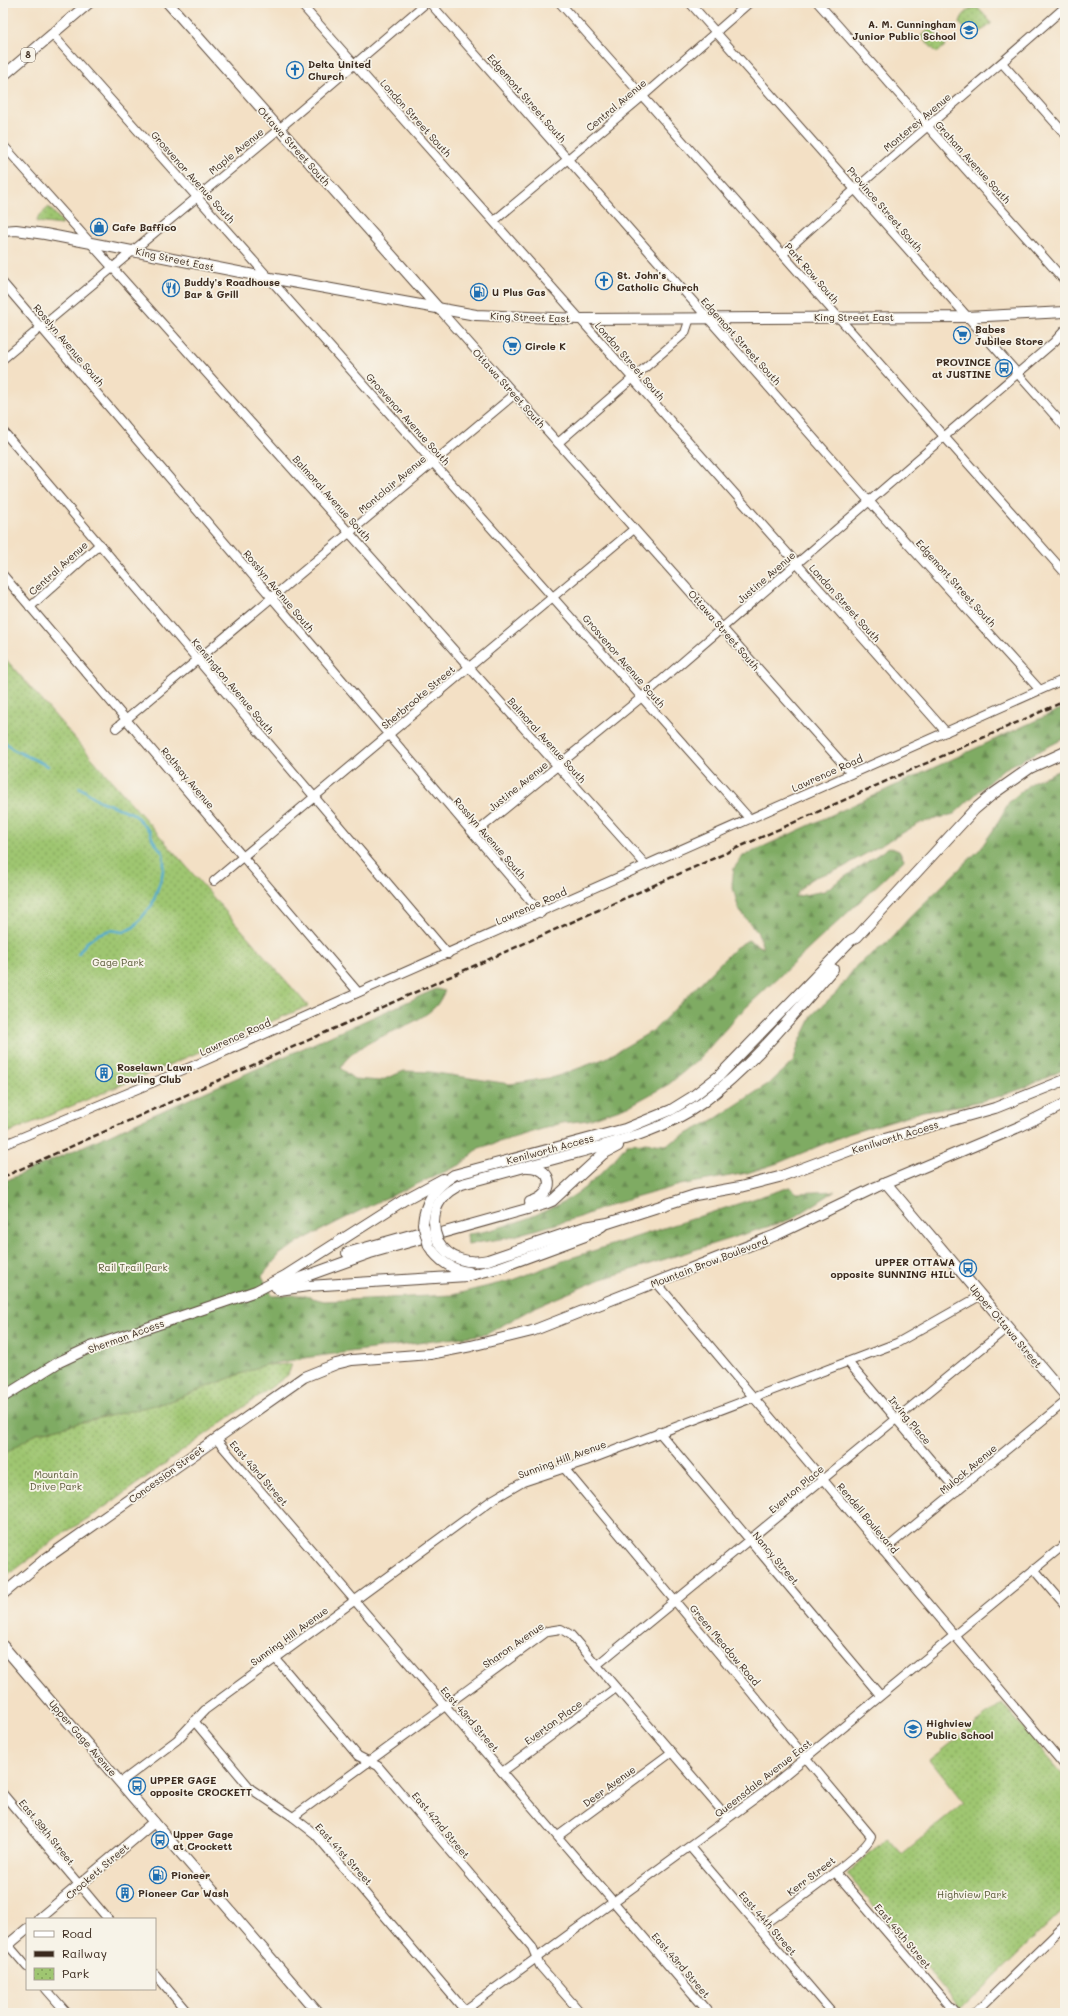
<svg xmlns="http://www.w3.org/2000/svg" width="1068" height="2016" font-family="Mali,sans-serif">
<style>
.forest{fill:url(#forest-firs);stroke:#5d6a40}
.park{fill:url(#park-dots);stroke:#6d7848}
.lines{fill:none;stroke-linecap:round;stroke-linejoin:round}
.stream{stroke:#51accf;stroke-width:2.5}
.minor-casing{stroke:#574537;stroke-width:10}
.major-casing{stroke:#574537;stroke-width:12}
.minor{stroke:#fff;stroke-width:8}
.major{stroke:#fff;stroke-width:10}
.rail{stroke:#3b2a1e;stroke-width:2.5;stroke-dasharray:6 3;stroke-linecap:butt}
.major-bridge-casing{stroke:#574537;stroke-width:12;stroke-linecap:butt}
.major-bridge{stroke:#fff;stroke-width:10}
.labels{text-anchor:middle;stroke-width:3.5;stroke-linejoin:round;paint-order:stroke}
.shield{fill:#f7f3e8;stroke:#73665b;stroke-width:1}
.shield-label{font-size:9px;font-weight:bold;fill:#3b2a1e}
.poi-label{font-size:10px;font-weight:bold;fill:#3b2a1e;stroke:#f7f3e8;text-anchor:start}
.street-label{font-size:10px;fill:#3b2a1e;stroke:#f7f3e8}
.park-label{font-size:10px;fill:#595937;stroke:#f7f3e8}
</style>
<defs>
<pattern id="forest-firs" width="22" height="20" patternUnits="userSpaceOnUse"><rect width="22" height="20" fill="#7fab63"/><path d="M5 1l3.5 6h-7zM16 11l3.5 6h-7z" fill="#698b51"/></pattern>
<pattern id="park-dots" width="8" height="8" patternUnits="userSpaceOnUse"><rect width="8" height="8" fill="#9fc671"/><path d="M2 2h.1M6 6h.1" fill="none" stroke="#83a15c" stroke-width="1.8" stroke-linecap="round"/></pattern>
</defs>
<rect width="100%" height="100%" fill="#f7f3e8"/>
<filter id="ink" filterUnits="userSpaceOnUse"><feTurbulence type="fractalNoise" baseFrequency=".025" numOctaves="2"/><feDisplacementMap in="SourceGraphic" scale="8" xChannelSelector="R" yChannelSelector="G"/><feConvolveMatrix kernelMatrix="1 2 1 2 8 2 1 2 1" color-interpolation-filters="sRGB"/></filter>
<filter id="wash" filterUnits="userSpaceOnUse"><feTurbulence type="fractalNoise" baseFrequency=".012" numOctaves="4" result="noise"/><feDisplacementMap in="SourceGraphic" scale="16" xChannelSelector="R" yChannelSelector="G"/><feGaussianBlur stdDeviation="0.9" result="paint"/><feColorMatrix in="noise" values="0 0 0 0 0 0 0 0 0 0 0 0 0 0 0 0 0 1.4 0 .05"/><feComposite in="paint" operator="in"/></filter>
<g filter="url(#wash)">
<rect width="100%" height="100%" fill="#f3e0c5"/>
<!-- forest -->
<g class="forest">
<path d="M 1065,707 L 1065,738 L 1002,770 L 954,814 L 920,823 L 853,861 C 841,871 829,872 815,877 C 807,880 799,891 794,897 L 824,891 L 889,847 L 899,851 L 904,860 L 738,1015 L 699,1059 L 669,1084 L 631,1105 L 588,1120 L 562,1123 L 479,1148 L 460,1165 L 375,1203 L 306,1238 L 280,1254 L 262,1276 L 273,1296 L 302,1295 L 324,1301 L 452,1295 L 513,1280 L 568,1259 L 790,1187 L 797,1193 L 835,1191 L 792,1219 L 599,1280 L 533,1308 L 487,1334 L 311,1357 L 264,1365 L 168,1402 L 37,1433 L 3,1455 L 3,1182 L 436,989 L 445,991 C 442,996 439,1003 435,1007 C 409,1032 358,1037 340,1068 L 354,1079 L 380,1081 L 404,1071 L 430,1072 L 510,1084 L 555,1077 L 606,1058 L 654,1030 L 735,948 L 748,940 L 763,948 L 758,933 L 739,910 L 732,884 L 734,868 L 743,856 Z"/>
<path d="M 1065,768 L 1065,1069 L 1024,1088 L 997,1097 L 963,1105 L 923,1111 L 848,1134 L 778,1163 L 747,1173 L 680,1185 L 610,1205 L 580,1217 L 507,1238 L 468,1244 L 467,1234 C 484,1233 501,1227 517,1222 C 568,1204 593,1187 627,1144 L 644,1143 L 666,1145 L 715,1119 L 771,1082 L 793,1062 L 799,1043 L 813,1014 L 836,993 L 857,965 L 887,943 L 910,917 L 980,849 L 994,829 L 1009,802 L 1032,782 Z"/>
</g>
<!-- park -->
<g class="park">
<path d="M 977,7 L 991,22 L 991,24 L 973,37 L 960,24 C 960,16 969,8 977,7 Z"/>
<polygon points="931,28 946,45 937,53 921,36"/>
<polygon points="49,207 62,222 61,225 37,222 38,217"/>
<polygon points="3,656 308,1006 3,1135"/>
<polygon points="292,1364 288,1375 95,1514 61,1535 3,1579 3,1455 37,1433 168,1402 264,1365"/>
<polygon points="1002,1703 1065,1777 1065,1908 961,2009 847,1874 887,1837 902,1854 964,1803 930,1760"/>
</g>
<g class="lines">
<!-- stream -->
<g class="stream">
<polyline points="3,740 12,749 48,766"/>
<polyline points="78,954 86,943 98,934 111,930 123,932 134,927 152,905 162,876 164,862 163,853 153,840 150,832 134,814 100,801 79,787"/>
</g>
</g>
</g>
<g filter="url(#ink)">
<g class="lines">
<!-- minor casing -->
<g class="minor-casing">
<g id="minor">
<polyline points="300,3 946,732"/>
<polyline points="430,3 869,501 1039,689"/>
<polyline points="560,3 1065,573"/>
<polyline points="690,3 1065,427"/>
<polyline points="818,3 1065,281"/>
<polyline points="52,34 749,818"/>
<polyline points="1002,63 1065,134"/>
<polyline points="3,145 645,864"/>
<polyline points="494,221 643,96 749,3"/>
<path d="M 783,254 C 875,169 972,90 1065,7"/>
<polyline points="3,283 541,913"/>
<polyline points="440,310 851,773"/>
<polyline points="3,359 279,129 426,3"/>
<polyline points="3,431 448,954"/>
<polyline points="558,443 685,333 690,318"/>
<polyline points="3,575 358,992"/>
<polyline points="30,607 100,544"/>
<polyline points="116,728 515,394"/>
<polyline points="474,834 642,697 1054,342 1065,330"/>
<polyline points="214,881 634,529"/>
<polyline points="3,1145 195,1065 1065,679"/>
<polyline points="656,1282 1065,1766"/>
<polyline points="848,1362 957,1491"/>
<polyline points="659,1432 880,1695"/>
<polyline points="216,1439 709,2013"/>
<path d="M 564,1468 L 871,1836 C 869,1852 776,1915 759,1928"/>
<polyline points="883,1551 1065,1402"/>
<polyline points="1034,1569 1065,1605"/>
<polyline points="276,1659 358,1756 378,1766 532,1947 540,1966 581,2013"/>
<polyline points="597,1665 1008,1327"/>
<polyline points="194,1721 251,1789 293,1817 315,1834 467,2013"/>
<polyline points="502,1772 616,1688"/>
<polyline points="121,1782 177,1740 205,1710 492,1500 523,1482 586,1461 897,1343 980,1296"/>
<polyline points="3,1794 108,1919"/>
<polyline points="293,1817 548,1631 561,1629 571,1635 728,1818"/>
<polyline points="558,1836 672,1752"/>
<polyline points="690,1847 832,2013"/>
<polyline points="835,1872 956,2013"/>
<polyline points="3,1939 27,1967"/>
<polyline points="155,1974 188,2013"/>
<polyline points="46,1989 67,2013"/>
<polyline points="461,2013 764,1792 1065,1544"/>
<polyline points="975,2013 1065,1925"/>
</g>
</g>
<!-- major casing -->
<g class="major-casing">
<g id="major">
<polyline points="168,3 440,310"/>
<polyline points="3,76 89,3"/>
<polyline points="3,231 16,230 45,234 270,278 476,315 579,319 966,317 1065,312"/>
<path d="M 528,1167 C 555,1168 556,1195 530,1202"/>
<polyline points="886,1183 1065,1395"/>
<path d="M 434,1222 C 434,1203 446,1191 462,1184 C 500,1174 538,1163 576,1153 C 620,1141 664,1130 702,1103 C 752,1066 792,1016 833,969"/>
<path d="M 423,1224 C 425,1201 435,1187 454,1175 L 625,1129 L 671,1110 L 692,1097 L 719,1076 L 851,940 L 857,937 L 974,810 L 993,794 L 1030,768 L 1065,752"/>
<path d="M 438,1241 C 449,1260 469,1264 488,1260 L 585,1227 L 608,1223 L 695,1195 L 740,1187 L 779,1177 L 867,1144 L 995,1108 L 1065,1080"/>
<path d="M 429,1246 C 438,1260 453,1271 469,1272"/>
<polyline points="347,1253 432,1229"/>
<polyline points="501,1267 585,1236 602,1226"/>
<polyline points="276,1287 370,1253 545,1204 552,1201 603,1154 618,1146"/>
<polyline points="279,1290 308,1286 467,1276 506,1266"/>
<polyline points="3,1397 59,1362 91,1347 256,1291 285,1276 404,1200 443,1179"/>
<polyline points="3,1594 44,1560 304,1377 336,1364 352,1360 430,1354 471,1346 532,1331 776,1235 876,1187 1021,1126 1065,1104"/>
<polyline points="3,1646 318,2013"/>
<polyline points="39,1919 154,1822"/>
<polyline points="3,1949 27,1929"/>
</g>
</g>
<!-- minor -->
<use href="#minor" class="minor"/>
<!-- major -->
<use href="#major" class="major"/>
<!-- rail -->
<polyline class="rail" points="3,1177 1065,701"/>
<!-- major-bridge casing -->
<g class="major-bridge-casing">
<g id="major-bridge">
<polyline points="434,1222 435,1232 438,1241"/>
<polyline points="423,1224 429,1246"/>
</g>
</g>
<!-- major-bridge -->
<use href="#major-bridge" class="major-bridge"/>
</g>
</g>
<!-- icons -->
<defs>
<g id="school-ring" transform="scale(0.9)"><circle r="9.5" fill="#f7f3e8" stroke="#1f6fb2" stroke-width="1.5"/><path d="M0-5L7-2L0 1L-7-2ZM-4 1L0 2.5L4 1V4Q0 6-4 4Z" fill="#1f6fb2"/></g>
<g id="church-ring" transform="scale(0.9)"><circle r="9.5" fill="#f7f3e8" stroke="#1f6fb2" stroke-width="1.5"/><path d="M-1.2-6h2.4v3.5h3.3v2.4h-3.3V6h-2.4V-.1h-3.3v-2.4h3.3Z" fill="#1f6fb2"/></g>
<g id="shop-ring" transform="scale(0.9)"><circle r="9.5" fill="#f7f3e8" stroke="#1f6fb2" stroke-width="1.5"/><path d="M-5-2.5h2.3a2.7 3.5 0 0 1 5.4 0H5L5.5 6h-11ZM-1.5-2.5h3a1.5 2.3 0 0 0-3 0Z" fill="#1f6fb2"/></g>
<g id="restaurant-ring" transform="scale(0.9)"><circle r="9.5" fill="#f7f3e8" stroke="#1f6fb2" stroke-width="1.5"/><path d="M-5-6h1v4h1v-4h1v4h1v-4h1v5L-1.5 .5V6h-2V.5L-5-1ZM5-6V6H3V1.5H1.5Q1.5-4 5-6Z" fill="#1f6fb2"/></g>
<g id="fuel-ring" transform="scale(0.9)"><circle r="9.5" fill="#f7f3e8" stroke="#1f6fb2" stroke-width="1.5"/><path d="M-5.5-6h7V0h2V4h1.3V-2.5L3-4.5l.8-.8L6-3V5H2.5V1h-1V6h-7ZM-4.2-4.7v3.2H.2V-4.7Z" fill="#1f6fb2"/></g>
<g id="supermarket-ring" transform="scale(0.9)"><circle r="9.5" fill="#f7f3e8" stroke="#1f6fb2" stroke-width="1.5"/><path d="M-6-5.5h2.5l.6 2H6L4.5 2H-2.5L-4.4-4H-6ZM-1.5 3.2a1.3 1.3 0 1 0 .1 0ZM3 3.2a1.3 1.3 0 1 0 .1 0Z" fill="#1f6fb2"/></g>
<g id="bus-ring" transform="scale(0.9)"><circle r="9.5" fill="#f7f3e8" stroke="#1f6fb2" stroke-width="1.5"/><path d="M-5-6H5V4H4V6H2V4H-2V6H-4V4H-5ZM-3.5-4V0h7V-4ZM-3.5 1.2v1.5H-2V1.2ZM2 1.2v1.5H3.5V1.2Z" fill="#1f6fb2"/></g>
<g id="building-ring" transform="scale(0.9)"><circle r="9.5" fill="#f7f3e8" stroke="#1f6fb2" stroke-width="1.5"/><path d="M-4-6H4V6H1V3H-1V6H-4ZM-2.5-4.3h1.7v1.8h-1.7ZM.8-4.3h1.7v1.8H.8ZM-2.5-1h1.7V.8h-1.7ZM.8-1h1.7V.8H.8Z" fill="#1f6fb2"/></g>
</defs>
<g fill-rule="evenodd">
<use href="#school-ring" x="969" y="30"/>
<use href="#church-ring" x="295" y="70"/>
<use href="#shop-ring" x="99" y="227"/>
<use href="#church-ring" x="604" y="281"/>
<use href="#restaurant-ring" x="171" y="288"/>
<use href="#fuel-ring" x="479" y="292"/>
<use href="#supermarket-ring" x="962" y="335"/>
<use href="#supermarket-ring" x="512" y="346"/>
<use href="#bus-ring" x="1004" y="368"/>
<use href="#building-ring" x="104" y="1073"/>
<use href="#bus-ring" x="968" y="1268"/>
<use href="#school-ring" x="913" y="1729"/>
<use href="#bus-ring" x="137" y="1786"/>
<use href="#bus-ring" x="160" y="1840"/>
<use href="#fuel-ring" x="158" y="1875"/>
<use href="#building-ring" x="125" y="1893"/>
</g>
<g class="labels">
<!-- shield labels -->
<rect class="shield" x="21" y="48" width="14" height="14" rx="3"/>
<g class="shield-label">
<text x="28" y="58">8</text>
</g>
<!-- poi labels -->
<g class="poi-label">
<text x="956" y="28" text-anchor="end">A. M. Cunningham<tspan x="956" dy="12">Junior Public School</tspan></text>
<text x="308" y="68">Delta United<tspan x="308" dy="12">Church</tspan></text>
<text x="112" y="231">Cafe Baffico</text>
<text x="617" y="279">St. John's<tspan x="617" dy="12">Catholic Church</tspan></text>
<text x="184" y="286">Buddy's Roadhouse<tspan x="184" dy="12">Bar &amp; Grill</tspan></text>
<text x="492" y="296">U Plus Gas</text>
<text x="975" y="333">Babes<tspan x="975" dy="12">Jubilee Store</tspan></text>
<text x="525" y="350">Circle K</text>
<text x="991" y="366" text-anchor="end">PROVINCE<tspan x="991" dy="12">at JUSTINE</tspan></text>
<text x="117" y="1071">Roselawn Lawn<tspan x="117" dy="12">Bowling Club</tspan></text>
<text x="955" y="1266" text-anchor="end">UPPER OTTAWA<tspan x="955" dy="12">opposite SUNNING HILL</tspan></text>
<text x="926" y="1727">Highview<tspan x="926" dy="12">Public School</tspan></text>
<text x="150" y="1784">UPPER GAGE<tspan x="150" dy="12">opposite CROCKETT</tspan></text>
<text x="173" y="1838">Upper Gage<tspan x="173" dy="12">at Crockett</tspan></text>
<text x="171" y="1879">Pioneer</text>
<text x="138" y="1897">Pioneer Car Wash</text>
</g>
<!-- street labels -->
<g class="street-label">
<text transform="translate(527 98) rotate(49)" y="4">Edgemont Street South</text>
<text transform="translate(616 105) rotate(-40)" y="4">Central Avenue</text>
<text transform="translate(416 118) rotate(48)" y="4">London Street South</text>
<text transform="translate(917 122) rotate(-40)" y="4">Monterey Avenue</text>
<text transform="translate(294 146) rotate(48)" y="4">Ottawa Street South</text>
<text transform="translate(236 151) rotate(-39)" y="4">Maple Avenue</text>
<text transform="translate(973 162) rotate(48)" y="4">Graham Avenue South</text>
<text transform="translate(193 177) rotate(48)" y="4">Grosvenor Avenue South</text>
<text transform="translate(885 209) rotate(49)" y="4">Province Street South</text>
<text transform="translate(175 259) rotate(12)" y="4">King Street East</text>
<text transform="translate(812 273) rotate(49)" y="4">Park Row South</text>
<text transform="translate(530 317) rotate(2)" y="4">King Street East</text>
<text x="854" y="321">King Street East</text>
<text transform="translate(741 341) rotate(48)" y="4">Edgemont Street South</text>
<text transform="translate(69 345) rotate(50)" y="4">Rosslyn Avenue South</text>
<text transform="translate(630 361) rotate(49)" y="4">London Street South</text>
<text transform="translate(509 388) rotate(48)" y="4">Ottawa Street South</text>
<text transform="translate(408 419) rotate(48)" y="4">Grosvenor Avenue South</text>
<text transform="translate(392 484) rotate(-40)" y="4">Montclair Avenue</text>
<text transform="translate(332 498) rotate(48)" y="4">Balmoral Avenue South</text>
<text transform="translate(58 568) rotate(-42)" y="4">Central Avenue</text>
<text transform="translate(766 577) rotate(-41)" y="4">Justine Avenue</text>
<text transform="translate(956 583) rotate(48)" y="4">Edgemont Street South</text>
<text transform="translate(279 591) rotate(50)" y="4">Rosslyn Avenue South</text>
<text transform="translate(845 603) rotate(48)" y="4">London Street South</text>
<text transform="translate(724 630) rotate(49)" y="4">Ottawa Street South</text>
<text transform="translate(624 661) rotate(49)" y="4">Grosvenor Avenue South</text>
<text transform="translate(233 686) rotate(50)" y="4">Kensington Avenue South</text>
<text transform="translate(418 697) rotate(-40)" y="4">Sherbrooke Street</text>
<text transform="translate(547 740) rotate(48)" y="4">Balmoral Avenue South</text>
<text transform="translate(827 773) rotate(-24)" y="4">Lawrence Road</text>
<text transform="translate(188 778) rotate(50)" y="4">Rothsay Avenue</text>
<text transform="translate(518 786) rotate(-39)" y="4">Justine Avenue</text>
<text transform="translate(490 838) rotate(49)" y="4">Rosslyn Avenue South</text>
<text transform="translate(531 906) rotate(-24)" y="4">Lawrence Road</text>
<text transform="translate(235 1037) rotate(-24)" y="4">Lawrence Road</text>
<text transform="translate(895 1137) rotate(-17)" y="4">Kenilworth Access</text>
<text transform="translate(550 1149) rotate(-15)" y="4">Kenilworth Access</text>
<text transform="translate(709 1262) rotate(-21)" y="4">Mountain Brow Boulevard</text>
<text transform="translate(1006 1326) rotate(50)" y="4">Upper Ottawa Street</text>
<text transform="translate(126 1336) rotate(-20)" y="4">Sherman Access</text>
<text transform="translate(910 1420) rotate(50)" y="4">Irving Place</text>
<text transform="translate(562 1459) rotate(-20)" y="4">Sunning Hill Avenue</text>
<text transform="translate(968 1469) rotate(-40)" y="4">Mulock Avenue</text>
<text transform="translate(259 1473) rotate(49)" y="4">East 43rd Street</text>
<text transform="translate(166 1474) rotate(-36)" y="4">Concession Street</text>
<text transform="translate(796 1489) rotate(-40)" y="4">Everton Place</text>
<text transform="translate(868 1518) rotate(50)" y="4">Rendell Boulevard</text>
<text transform="translate(776 1558) rotate(50)" y="4">Nancy Street</text>
<text transform="translate(289 1636) rotate(-36)" y="4">Sunning Hill Avenue</text>
<text transform="translate(513 1645) rotate(-35)" y="4">Sharon Avenue</text>
<text transform="translate(725 1645) rotate(50)" y="4">Green Meadow Road</text>
<text transform="translate(470 1719) rotate(49)" y="4">East 43rd Street</text>
<text transform="translate(553 1722) rotate(-36)" y="4">Everton Place</text>
<text transform="translate(83 1738) rotate(49)" y="4">Upper Gage Avenue</text>
<text transform="translate(763 1778) rotate(-38)" y="4">Queensdale Avenue East</text>
<text transform="translate(609 1786) rotate(-36)" y="4">Deer Avenue</text>
<text transform="translate(441 1825) rotate(50)" y="4">East 42nd Street</text>
<text transform="translate(47 1832) rotate(51)" y="4">East 39th Street</text>
<text transform="translate(344 1854) rotate(48)" y="4">East 41st Street</text>
<text transform="translate(97 1871) rotate(-41)" y="4">Crockett Street</text>
<text transform="translate(811 1876) rotate(-37)" y="4">Kerr Street</text>
<text transform="translate(768 1923) rotate(49)" y="4">East 44th Street</text>
<text transform="translate(903 1936) rotate(50)" y="4">East 45th Street</text>
<text transform="translate(681 1965) rotate(49)" y="4">East 43rd Street</text>
</g>
<!-- park labels -->
<g class="park-label">
<text x="118" y="966">Gage Park</text>
<text x="133" y="1271">Rail Trail Park</text>
<text x="56" y="1478">Mountain<tspan x="56" dy="12">Drive Park</tspan></text>
<text x="972" y="1898">Highview Park</text>
</g>
</g>
<!-- margin -->
<rect width="1068" height="2016" fill="none" stroke="#f7f3e8" stroke-width="16"/>
<!-- legend -->
<rect x="26" y="1918" width="130" height="72" fill="#f7f3e8" stroke="#aca397"/>
<rect x="34" y="1931" width="20" height="6" fill="#ffffff" stroke="#aca397"/>
<text x="62" y="1938" font-size="12" fill="#3b2a1e">Road</text>
<rect x="34" y="1951" width="20" height="6" fill="#3b2a1e" stroke="#aca397"/>
<text x="62" y="1958" font-size="12" fill="#3b2a1e">Railway</text>
<rect x="34" y="1968" width="20" height="12" fill="url(#park-dots)" stroke="#aca397"/>
<text x="62" y="1978" font-size="12" fill="#3b2a1e">Park</text>
</svg>
